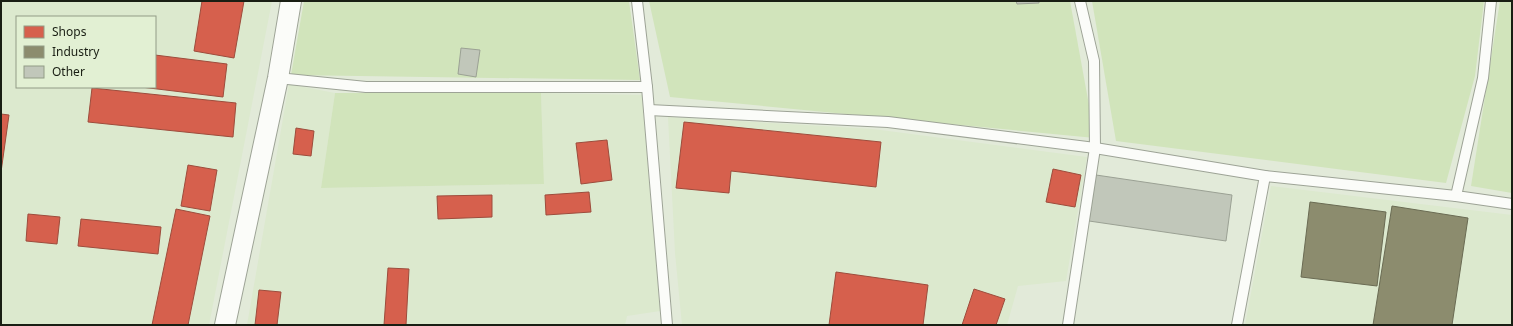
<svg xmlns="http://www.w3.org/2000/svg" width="1513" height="326" font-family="'Noto Sans',sans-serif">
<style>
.built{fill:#dce9ce;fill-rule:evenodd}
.green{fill:#d1e4bb}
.shops{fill:#d6604d;stroke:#9d4c3c}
.industry{fill:#8c8c6e;stroke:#6a6b53}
.building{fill:#c1c7ba;stroke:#9ba194}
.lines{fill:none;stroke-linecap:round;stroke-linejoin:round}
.lane-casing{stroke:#9da396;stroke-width:12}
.street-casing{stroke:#9da396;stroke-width:22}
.lane{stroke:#fbfcf9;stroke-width:10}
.street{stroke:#fbfcf9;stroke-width:20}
</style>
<rect width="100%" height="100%" fill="#e2ead9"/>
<!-- built -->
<g class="built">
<path d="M 1,1 L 272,1 L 209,325 L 1,325 ZM 17,17 L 155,17 L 155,87 L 17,87 Z"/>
<polygon points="289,84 335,93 321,188 544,184 541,93 642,95 660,311 627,316 625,325 247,325"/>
<polygon points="668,117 873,129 1087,157 1066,281 1018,286 1007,325 682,325 675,253"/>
<polygon points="1271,186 1512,215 1512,325 1245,325"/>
</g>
<!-- green -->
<g class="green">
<polygon points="304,1 629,1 640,80 291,75"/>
<polygon points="649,1 1070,1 1095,138 670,97"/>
<polygon points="1092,1 1484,1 1475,76 1446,183 1116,141"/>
<polygon points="1500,1 1512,1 1512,193 1471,186"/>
<polygon points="335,93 541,93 544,184 321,188"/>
</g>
<!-- shops -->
<g class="shops">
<polygon points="202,1 244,1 234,58 194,51"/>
<polygon points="155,55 227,64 223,97 141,87 155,87"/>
<polygon points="92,88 236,103 233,137 88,122"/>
<polygon points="1,114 9,115 1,172"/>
<polygon points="684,122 881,142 876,187 731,171 729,193 676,188"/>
<polygon points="296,128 314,131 311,156 293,154"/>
<polygon points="607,140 612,180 581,184 576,143"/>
<polygon points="188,165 217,170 210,211 181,206"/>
<polygon points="1053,169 1081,175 1075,207 1046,202"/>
<polygon points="589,192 591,212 546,215 545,195"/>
<polygon points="492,195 492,217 438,219 437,196"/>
<polygon points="176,209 210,216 188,325 152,325"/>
<polygon points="28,214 60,217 57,244 26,241"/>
<polygon points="81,219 161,227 158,254 78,246"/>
<polygon points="388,268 409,269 406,325 384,325"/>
<polygon points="836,272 928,285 923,325 829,325"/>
<polygon points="974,289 1005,299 996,325 962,325"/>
<polygon points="259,290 281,292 277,325 255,325"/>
</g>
<!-- industry -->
<g class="industry">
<polygon points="1310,202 1386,212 1377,286 1301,277"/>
<polygon points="1392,206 1468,218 1452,325 1373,325"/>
</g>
<!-- building -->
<g class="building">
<polygon points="1016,1 1039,1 1039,3 1017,4"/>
<polygon points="461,48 480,50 476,77 458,74"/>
<polygon points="1096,175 1232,195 1226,241 1089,221"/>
</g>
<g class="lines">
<!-- lane casing -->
<g class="lane-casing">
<g id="lane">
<polyline points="637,1 647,87 667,325"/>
<polyline points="1491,1 1483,78 1456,196 1512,204"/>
<polyline points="278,78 366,87 647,87"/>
<polyline points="649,110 888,122 1095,148 1265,176 1456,196"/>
<polyline points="1068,325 1095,148 1094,61 1080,1"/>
<polyline points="1237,325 1265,176"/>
</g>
</g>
<!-- street casing -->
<g class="street-casing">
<polyline id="street" points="225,325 278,78 291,1"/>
</g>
<!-- lane -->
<use href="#lane" class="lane"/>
<!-- street -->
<use href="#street" class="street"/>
</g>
<!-- border -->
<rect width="1513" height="326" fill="none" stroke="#191e13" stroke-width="4"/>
<!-- legend -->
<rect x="16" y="16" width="140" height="72" fill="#e2f0d3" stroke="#929c86"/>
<rect x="24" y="26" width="20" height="12" fill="#d6604d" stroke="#929c86"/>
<text x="52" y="36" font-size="12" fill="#191e13">Shops</text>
<rect x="24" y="46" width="20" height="12" fill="#8c8c6e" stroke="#929c86"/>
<text x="52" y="56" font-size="12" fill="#191e13">Industry</text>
<rect x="24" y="66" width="20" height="12" fill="#c1c7ba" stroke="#929c86"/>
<text x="52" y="76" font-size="12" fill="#191e13">Other</text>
</svg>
